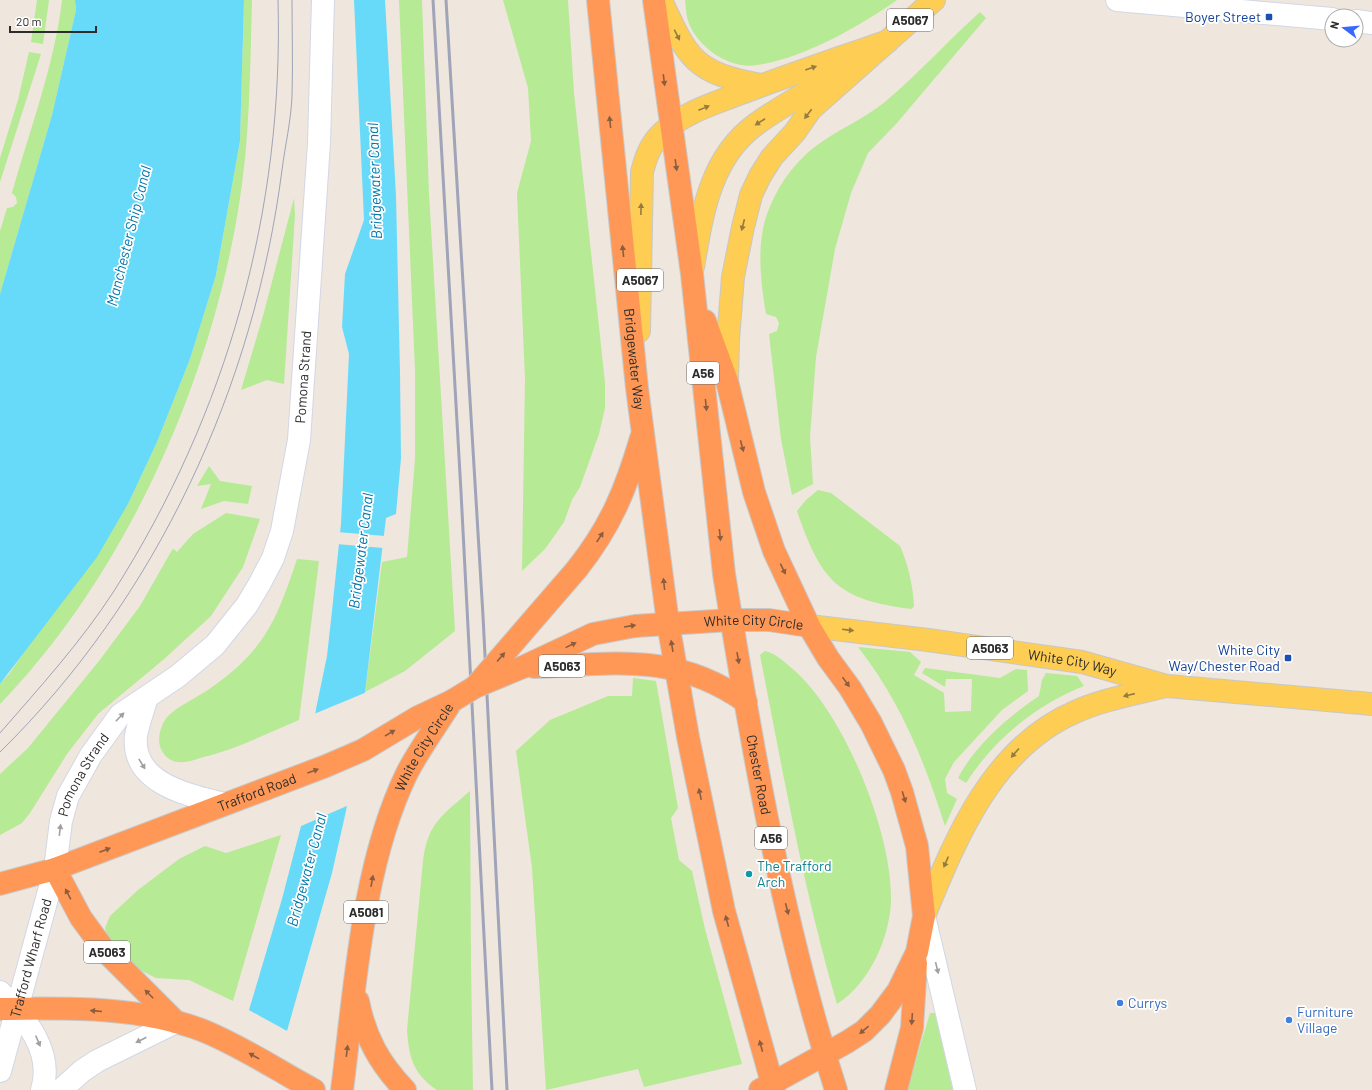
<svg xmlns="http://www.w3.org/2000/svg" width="1372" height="1090" font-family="Barlow,sans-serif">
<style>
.green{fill:#b6ea95}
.water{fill:#67daf9}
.pier{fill:#efe6dd}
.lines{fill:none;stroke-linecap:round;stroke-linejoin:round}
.street-casing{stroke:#d2d7e6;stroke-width:24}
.secondary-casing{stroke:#d2d7e6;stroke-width:24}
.primary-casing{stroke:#c8c8c8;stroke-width:24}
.highway-casing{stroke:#c8c8c8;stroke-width:24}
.street{stroke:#fff;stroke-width:22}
.secondary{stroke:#fff;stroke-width:22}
.primary{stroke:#fdcd54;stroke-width:22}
.highway{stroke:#ff9857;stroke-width:22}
.tram{stroke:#9fa4b8;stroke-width:1}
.rail{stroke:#9fa4b8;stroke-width:3}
.highway-bridge-casing{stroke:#c8c8c8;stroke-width:24;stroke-linecap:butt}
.highway-bridge{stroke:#ff9857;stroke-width:22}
.oneway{fill:#947c40}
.oneway2{fill:#8b5d3f}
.oneway3{fill:#a0a0a0}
.transit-dot{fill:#1a4fb4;stroke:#fff;stroke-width:1.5}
.culture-dot{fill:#0f9aa8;stroke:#fff;stroke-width:1.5}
.shop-dot{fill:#3f7fe0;stroke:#fff;stroke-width:1.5}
.labels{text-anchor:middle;stroke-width:3.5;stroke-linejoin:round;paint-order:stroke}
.shield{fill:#fff;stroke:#6b6b6b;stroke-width:1}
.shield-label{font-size:13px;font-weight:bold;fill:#2c2c2c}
.transit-label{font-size:14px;fill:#164399;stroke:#fff;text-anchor:end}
.street-label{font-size:14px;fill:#2c2c2c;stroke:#fff}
.culture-label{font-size:14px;fill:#0d838f;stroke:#fff;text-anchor:start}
.shop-label{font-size:14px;fill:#366cbe;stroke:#fff;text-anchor:start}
.water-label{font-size:15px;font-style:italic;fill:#0278aa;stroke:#fff}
</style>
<rect width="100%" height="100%" fill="#efe6dd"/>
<!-- green -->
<g class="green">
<polygon points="37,0 49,0 43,44 31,42"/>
<path d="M 62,0 L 75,0 L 76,10 L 52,115 L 0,294 L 0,231 L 7,208 L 13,207 L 17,203 L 16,197 L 12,193 C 29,132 55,63 62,0 Z"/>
<path d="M 244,0 L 252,0 C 250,71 250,142 238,211 C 209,386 124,576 0,704 L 0,684 L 9,674 L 129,502 L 157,442 L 190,359 L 216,275 L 240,141 Z"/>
<polygon points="399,0 422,0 429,194 455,631 405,671 365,692 382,562 407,557 415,459 415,370"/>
<polygon points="503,0 568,0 574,93 605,383 605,408 599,434 580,487 572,500 564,522 545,549 522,571 525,379 517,193 531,141 528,88"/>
<path d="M 685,0 L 897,0 C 858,27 805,58 757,65 C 730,70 697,47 688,21 C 686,15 686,7 685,0 Z"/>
<path d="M 980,12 L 986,18 L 896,124 L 868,153 L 851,193 L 835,249 L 816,357 L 810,437 L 813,484 L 792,495 L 781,439 L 769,334 L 777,331 L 779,323 L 776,317 L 766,314 C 762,290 758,260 762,235 C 767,202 788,167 816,146 C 837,130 864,119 885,102 C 918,74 948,41 980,12 Z"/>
<polygon points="29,52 41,54 0,182 0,158 18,100"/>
<polygon points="294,198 295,215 284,384 267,380 241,390 263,316"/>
<polygon points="209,466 220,481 252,486 248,504 224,501 201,509 211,484 197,486"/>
<path d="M 818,490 L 831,493 L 900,546 C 908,564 913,586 914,606 L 912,609 C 837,600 821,581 797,511 L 806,500 Z"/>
<polygon points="226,513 260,519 243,567 211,616 163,660 98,714 67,754 30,813 22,823 0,835 0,774 28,748 99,661 140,606 172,550 174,549 177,552 193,534"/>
<path d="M 297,559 L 319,561 L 299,720 C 266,734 234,750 200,758 C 194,760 186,763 179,762 C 171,762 164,756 161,749 C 157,740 160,728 165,720 C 174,707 199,697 212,687 C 265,650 277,619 297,559 Z"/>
<path d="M 858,647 L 910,652 L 921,662 L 914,675 L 944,693 L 945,712 L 971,711 L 972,679 L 946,679 L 945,687 L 922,673 L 925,668 L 1000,678 L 1016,669 L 1027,670 L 1028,691 L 1002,710 L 954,762 L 945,779 L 947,793 L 957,799 L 945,826 C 924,760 901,702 858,647 Z"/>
<path d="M 765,651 C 774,653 781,659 788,665 C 842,707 891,829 891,897 C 891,936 870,983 837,1004 C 803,888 783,772 760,655 Z"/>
<path d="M 1046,673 L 1077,676 L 1084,686 C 1036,705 994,739 966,783 L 958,778 C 976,744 1008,717 1039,696 L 1042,680 Z"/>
<polygon points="633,678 656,681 678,808 671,818 679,860 692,871 705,929 742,1064 644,1087 638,1069 546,1090 532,868 516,751 550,720 608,696 632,696"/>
<path d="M 470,791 L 471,963 L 473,1090 L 437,1090 C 413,1074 409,1057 407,1030 L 423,861 C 428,822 443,815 470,791 Z"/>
<polygon points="281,835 233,1001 189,980 156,978 132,966 108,939 105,928 110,916 138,890 179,859 205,846 226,853"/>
<polygon points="930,1013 935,1013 953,1090 907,1090"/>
</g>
<!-- water -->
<g class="water">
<polygon points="75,0 244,0 240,141 216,275 190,359 157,442 129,502 97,557 0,684 0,294 52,115 76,10"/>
<polygon points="354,0 385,0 396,196 400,372 401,458 396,514 386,518 365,692 346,811 332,873 287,1031 221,1090 249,1010 282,899 301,826 316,709 327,656 332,611 341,524 349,354 342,327 345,274 364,220"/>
</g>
<!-- pier -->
<g class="pier">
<polygon points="337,532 385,536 383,548 336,544"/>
<polygon points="367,692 349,805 299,827 314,714"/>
<polygon points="247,1009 289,1032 271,1090 219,1090"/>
</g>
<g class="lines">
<!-- street casing -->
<g class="street-casing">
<g id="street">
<polyline points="1117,0 1332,19"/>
<polyline points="1356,21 1372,23"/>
<path d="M 146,700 C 143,711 138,724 136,736 C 131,784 189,795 224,804"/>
<path id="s1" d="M 55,869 L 61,821 L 68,796 L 91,755 L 120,715 L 178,676 L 215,645 L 247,605 L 260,583 L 273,558 L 282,531 L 299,440 L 319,143 L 323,0"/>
<polyline points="924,916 965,1090"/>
</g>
</g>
<!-- secondary casing -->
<g class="secondary-casing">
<g id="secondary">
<path d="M 0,992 C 25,1018 54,1051 42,1090"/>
<path id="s2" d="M 0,1071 L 55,869"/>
<polyline points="61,1090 82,1071 97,1061 176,1022"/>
</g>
</g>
<!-- primary casing -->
<g class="primary-casing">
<g id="primary">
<path d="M 661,0 C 688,59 694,73 761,85"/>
<path d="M 693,267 C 702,216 709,159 755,125 C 778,108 805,94 830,78"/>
<path d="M 639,331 L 642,172 C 646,157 650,145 661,134 C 681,114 710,105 736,95 C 786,76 837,59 888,41"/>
<polyline points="727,380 728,340 733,277 743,227 751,195 760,176 772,157 795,132 811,109 934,0"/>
<path id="s3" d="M 809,626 L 928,640 L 1082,662 L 1167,686 L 1372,704"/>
<path d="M 924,916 C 956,838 992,748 1075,712 C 1104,699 1135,694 1166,686"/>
</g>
</g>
<!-- highway casing -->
<g class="highway-casing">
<g id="highway">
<path id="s4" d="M 598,0 L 637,388 L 668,623 L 688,737 L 724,911 L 774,1090"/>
<path id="s5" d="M 654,0 L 692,274 L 724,574 C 752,747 782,923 836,1090"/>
<polyline points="705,321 727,381 754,492 774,551 809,626 828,658 850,688 871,723 894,770 902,792 917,846 924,916 917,952 898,991 880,1015 864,1031 847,1042 760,1090"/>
<path d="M 577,569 C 611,526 626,489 641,438"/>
<path id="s6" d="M 523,667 L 593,634 L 635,626 L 731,620 L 769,620 L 809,626"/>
<path d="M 534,667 C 615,664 675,652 746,702"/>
<polyline points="55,869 81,918 106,952 176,1022"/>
<path id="s7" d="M 0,884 L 55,869 L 326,766 L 363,750 L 418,717 L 452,701"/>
<path d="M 358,1001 C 365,1037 379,1063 405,1090"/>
<path d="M 0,1009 C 67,1008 140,1006 204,1031 C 243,1047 277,1070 314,1090"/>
<path id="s8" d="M 342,1090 C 355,989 362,865 407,773 C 420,748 437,725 452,701"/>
<polyline points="896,1090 912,1028 916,963"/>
</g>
</g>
<!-- street -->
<use href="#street" class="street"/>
<!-- secondary -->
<use href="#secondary" class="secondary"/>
<!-- primary -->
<use href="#primary" class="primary"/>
<!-- highway -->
<use href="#highway" class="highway"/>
<!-- tram -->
<g class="tram">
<path d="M 0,733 C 40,687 81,642 114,591 C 227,413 284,211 278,0"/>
<path d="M 0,752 C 157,598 254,387 282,170 C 285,146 291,121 292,96 C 293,64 292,32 292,0"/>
</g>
<!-- rail -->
<g class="rail">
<polyline points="433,0 461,492 492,1090"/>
<polyline points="446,0 483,616 507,1090"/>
</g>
<!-- highway-bridge casing -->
<g class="highway-bridge-casing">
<g id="highway-bridge">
<polyline points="475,687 577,569"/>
<polyline points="452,701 475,687 523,667"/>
</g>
</g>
<!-- highway-bridge -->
<use href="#highway-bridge" class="highway-bridge"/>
</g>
<!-- one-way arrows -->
<defs><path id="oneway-solid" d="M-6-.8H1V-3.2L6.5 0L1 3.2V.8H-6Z"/></defs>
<g class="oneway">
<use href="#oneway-solid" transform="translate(677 35) rotate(63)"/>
<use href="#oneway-solid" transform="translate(811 68) rotate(-19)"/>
<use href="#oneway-solid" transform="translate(704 108) rotate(-22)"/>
<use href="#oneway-solid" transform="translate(808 114) rotate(127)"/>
<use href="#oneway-solid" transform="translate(760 122) rotate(147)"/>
<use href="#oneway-solid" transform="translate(641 209) rotate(-89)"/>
<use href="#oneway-solid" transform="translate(743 225) rotate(104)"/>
<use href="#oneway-solid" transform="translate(848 630) rotate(7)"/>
<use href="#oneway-solid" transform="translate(1129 695) rotate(167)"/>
<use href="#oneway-solid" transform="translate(1015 753) rotate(131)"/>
<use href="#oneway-solid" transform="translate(946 862) rotate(113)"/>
</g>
<g class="oneway2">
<use href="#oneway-solid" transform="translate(664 80) rotate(83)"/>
<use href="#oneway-solid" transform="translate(610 122) rotate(-96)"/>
<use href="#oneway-solid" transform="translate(676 165) rotate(82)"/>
<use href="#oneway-solid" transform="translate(623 251) rotate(-96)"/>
<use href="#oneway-solid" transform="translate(706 405) rotate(84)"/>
<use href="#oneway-solid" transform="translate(742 446) rotate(75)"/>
<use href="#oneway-solid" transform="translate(720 535) rotate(84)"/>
<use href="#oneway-solid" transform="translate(600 537) rotate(-57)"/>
<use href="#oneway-solid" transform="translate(783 569) rotate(64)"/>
<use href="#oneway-solid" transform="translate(664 584) rotate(-96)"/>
<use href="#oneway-solid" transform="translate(630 626) rotate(-9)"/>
<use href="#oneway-solid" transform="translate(571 645) rotate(-26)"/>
<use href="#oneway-solid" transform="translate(672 646) rotate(-99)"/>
<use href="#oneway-solid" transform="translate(501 657) rotate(-49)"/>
<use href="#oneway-solid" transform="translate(738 658) rotate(80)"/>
<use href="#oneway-solid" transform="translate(846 682) rotate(54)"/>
<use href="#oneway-solid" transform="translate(390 733) rotate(-31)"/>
<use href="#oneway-solid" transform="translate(313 771) rotate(-20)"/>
<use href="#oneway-solid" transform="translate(700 794) rotate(-102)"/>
<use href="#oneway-solid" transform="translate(904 797) rotate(73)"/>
<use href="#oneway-solid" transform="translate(105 850) rotate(-21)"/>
<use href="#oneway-solid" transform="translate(372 881) rotate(-80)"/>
<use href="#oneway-solid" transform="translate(68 894) rotate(-118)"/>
<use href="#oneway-solid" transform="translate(787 909) rotate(76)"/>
<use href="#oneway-solid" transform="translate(727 921) rotate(-105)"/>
<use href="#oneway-solid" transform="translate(149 994) rotate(-135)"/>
<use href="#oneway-solid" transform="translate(96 1011) rotate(-175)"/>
<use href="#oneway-solid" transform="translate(912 1019) rotate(94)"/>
<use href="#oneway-solid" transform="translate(864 1030) rotate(140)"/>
<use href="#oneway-solid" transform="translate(761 1046) rotate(-105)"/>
<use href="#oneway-solid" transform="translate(347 1051) rotate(-83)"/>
<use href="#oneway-solid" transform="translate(254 1056) rotate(-151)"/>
</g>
<g class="oneway3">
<use href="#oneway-solid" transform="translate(120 717) rotate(-46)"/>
<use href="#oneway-solid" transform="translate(142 764) rotate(58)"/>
<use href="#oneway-solid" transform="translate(60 830) rotate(-83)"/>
<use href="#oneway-solid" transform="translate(937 968) rotate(76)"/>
<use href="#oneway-solid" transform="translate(141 1040) rotate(153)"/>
<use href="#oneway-solid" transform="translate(38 1041) rotate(67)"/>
</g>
<!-- markers -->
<g class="transit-dot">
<rect x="1265" y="13" width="8" height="8" rx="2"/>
<rect x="1284" y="654" width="8" height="8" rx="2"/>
</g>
<circle class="culture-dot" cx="749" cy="874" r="4"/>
<g class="shop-dot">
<circle cx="1120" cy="1003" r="4"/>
<circle cx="1289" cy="1020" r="4"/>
</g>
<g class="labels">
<!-- shield labels -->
<g class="shield">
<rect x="887" y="9" width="46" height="22" rx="3"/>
<rect x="617" y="269" width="46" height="22" rx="3"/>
<rect x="687" y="362" width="32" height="22" rx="3"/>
<rect x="967" y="637" width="46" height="22" rx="3"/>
<rect x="539" y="655" width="46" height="22" rx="3"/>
<rect x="755" y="827" width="32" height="22" rx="3"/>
<rect x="344" y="901" width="44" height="22" rx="3"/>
<rect x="84" y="941" width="46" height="22" rx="3"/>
</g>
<g class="shield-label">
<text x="910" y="25">A5067</text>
<text x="640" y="285">A5067</text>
<text x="703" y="378">A56</text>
<text x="990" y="653">A5063</text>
<text x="562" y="671">A5063</text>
<text x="771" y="843">A56</text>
<text x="366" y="917">A5081</text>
<text x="107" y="957">A5063</text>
</g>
<!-- transit labels -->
<g class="transit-label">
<text x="1261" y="22">Boyer Street</text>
<text x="1280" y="655">White City<tspan x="1280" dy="16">Way/Chester Road</tspan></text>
</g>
<!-- street labels -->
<g class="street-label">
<text dy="5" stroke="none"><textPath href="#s4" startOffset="361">Bridgewater Way</textPath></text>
<text dy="5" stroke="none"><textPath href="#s1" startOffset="578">Pomona Strand</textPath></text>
<text dy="5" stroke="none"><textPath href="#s6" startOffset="239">White City Circle</textPath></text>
<text dy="5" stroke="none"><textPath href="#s3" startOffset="266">White City Way</textPath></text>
<text dy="5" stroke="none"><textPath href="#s8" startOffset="356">White City Circle</textPath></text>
<text dy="5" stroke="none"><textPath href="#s5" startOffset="782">Chester Road</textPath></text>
<text dy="5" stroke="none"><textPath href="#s1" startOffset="100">Pomona Strand</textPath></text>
<text dy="5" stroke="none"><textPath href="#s7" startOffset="273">Trafford Road</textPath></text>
<text dy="5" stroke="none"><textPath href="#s2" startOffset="117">Trafford Wharf Road</textPath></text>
</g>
<!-- culture labels -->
<g class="culture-label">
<text x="757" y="871">The Trafford<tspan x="757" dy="16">Arch</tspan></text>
</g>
<!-- shop labels -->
<g class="shop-label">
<text x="1128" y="1008">Currys</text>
<text x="1297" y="1017">Furniture<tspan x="1297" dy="16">Village</tspan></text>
</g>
<!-- water labels -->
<g class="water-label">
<text transform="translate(375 181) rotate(-92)" y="5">Bridgewater Canal</text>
<text transform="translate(129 236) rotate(-76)" y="5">Manchester Ship Canal</text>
<text transform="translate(361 551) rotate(-83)" y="5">Bridgewater Canal</text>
<text transform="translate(307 870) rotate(-75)" y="5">Bridgewater Canal</text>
</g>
</g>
<!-- north arrow -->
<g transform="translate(1344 28) rotate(286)"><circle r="19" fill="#ffffff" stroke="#ababab"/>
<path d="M0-3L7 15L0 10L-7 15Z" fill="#3968ff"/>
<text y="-6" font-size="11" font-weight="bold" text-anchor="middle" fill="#2c2c2c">N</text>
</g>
<!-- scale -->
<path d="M10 26v6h86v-6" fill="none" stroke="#2c2c2c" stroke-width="2"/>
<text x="16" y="26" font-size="12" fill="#2c2c2c" stroke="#ffffff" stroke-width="3" paint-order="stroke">20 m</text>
</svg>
